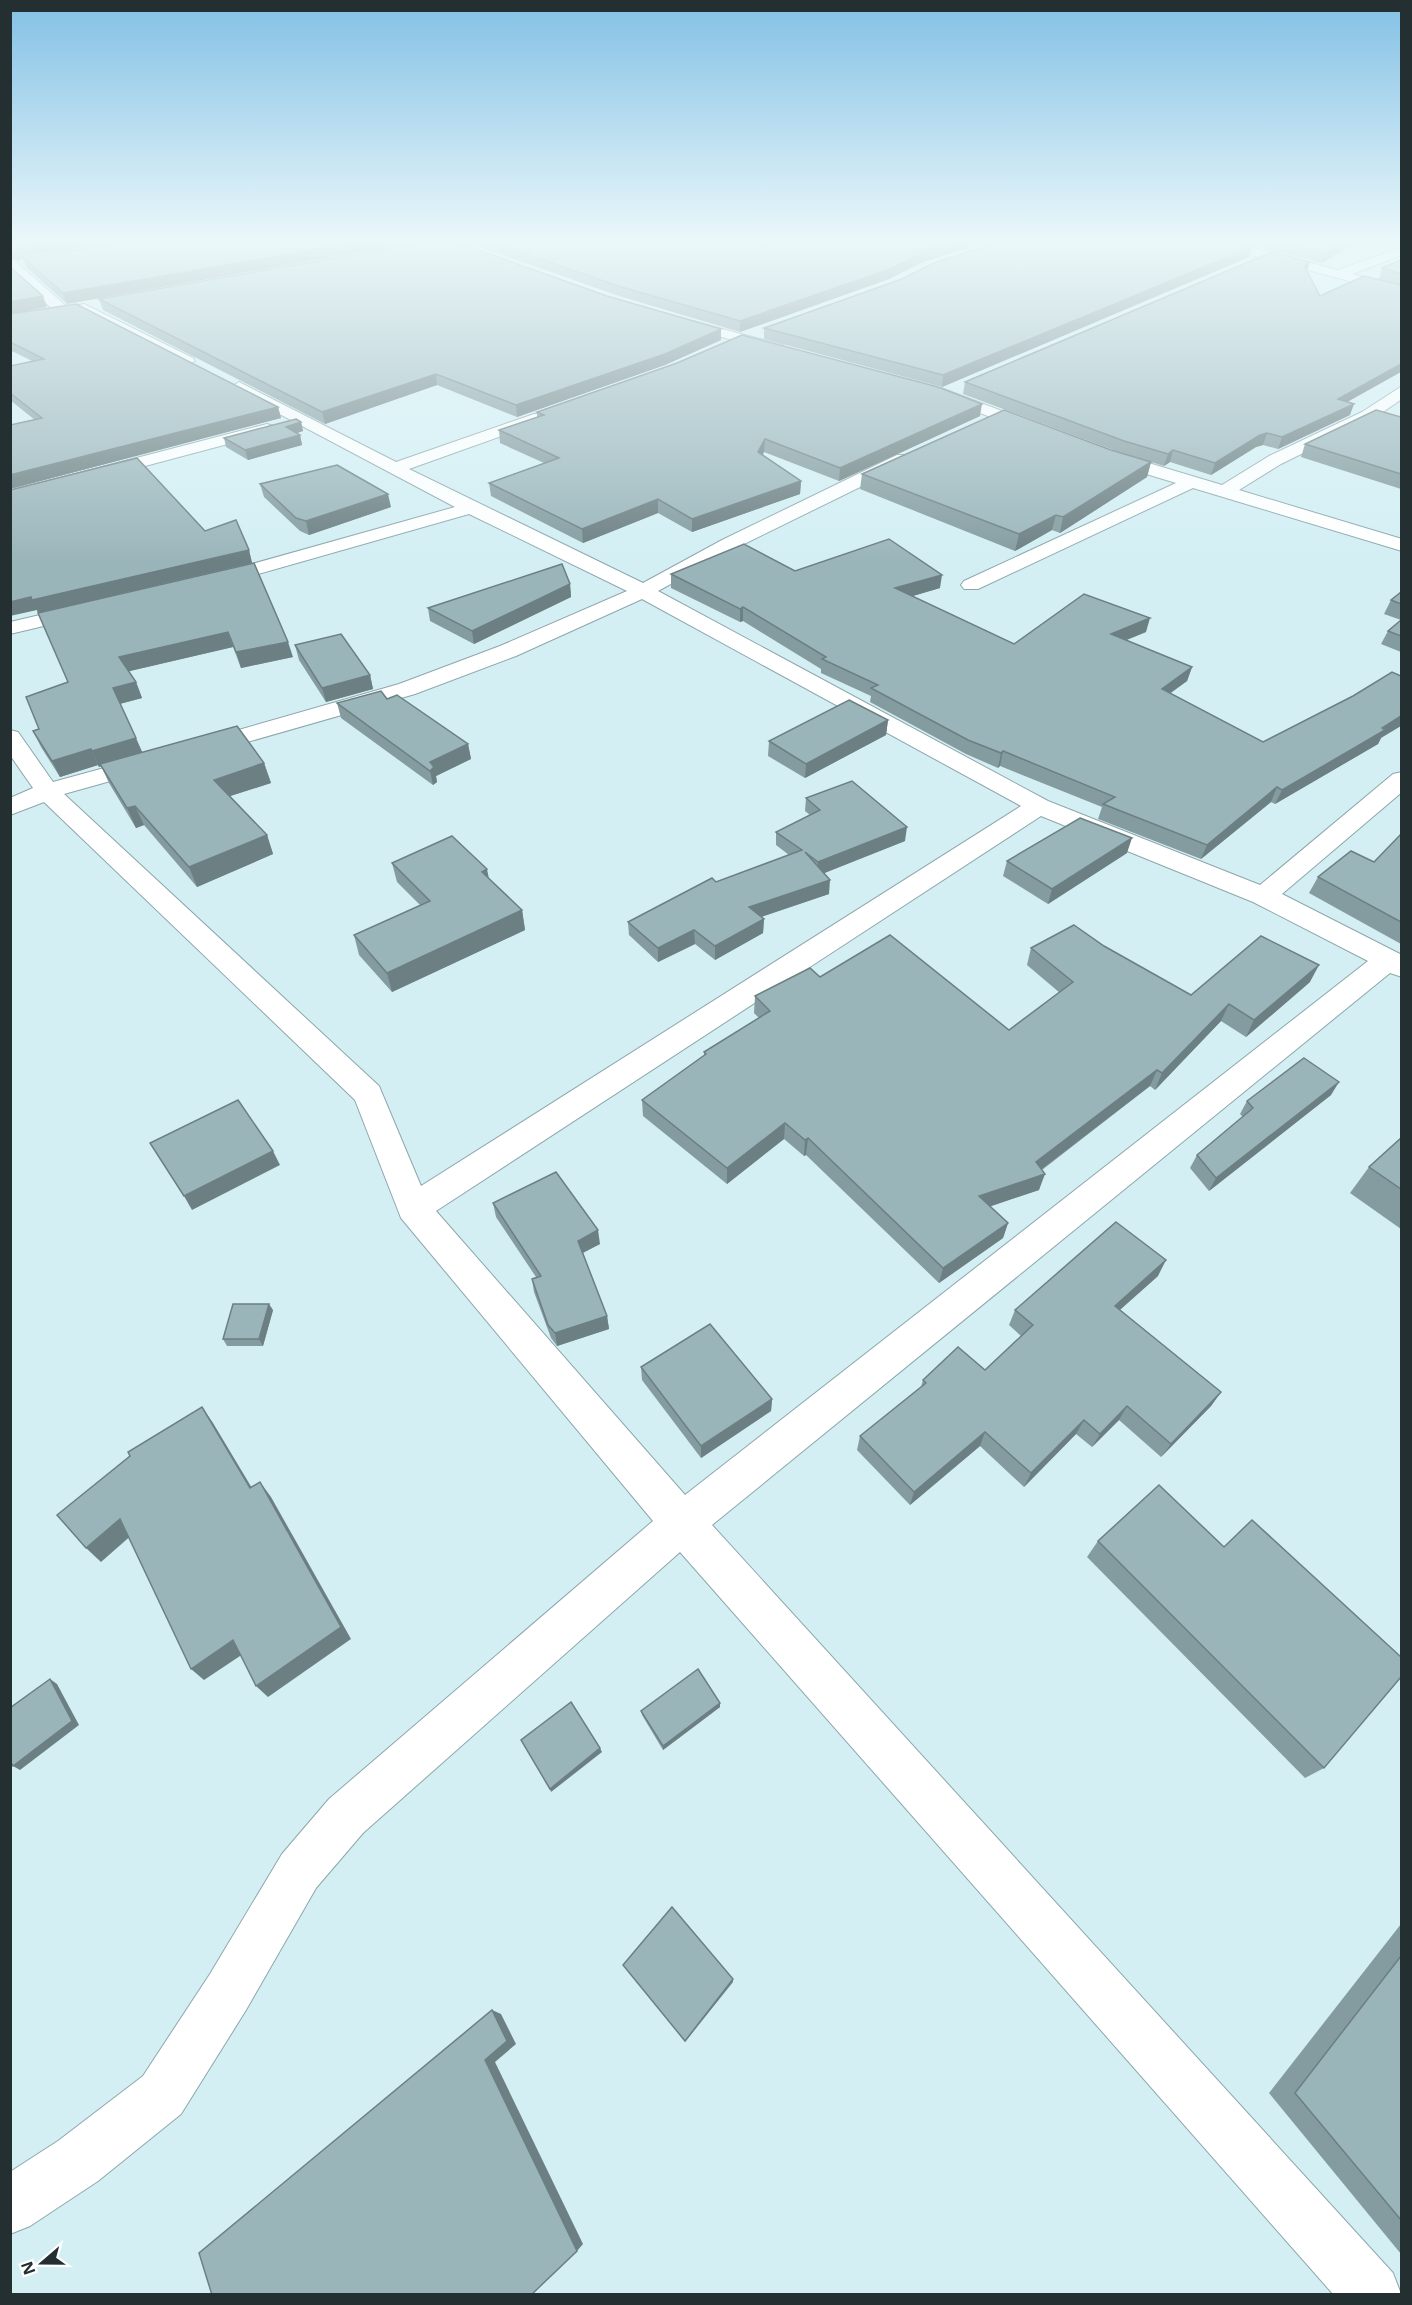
<svg xmlns="http://www.w3.org/2000/svg" width="1412" height="2305" font-family="'Noto Sans',sans-serif">
<style>
.lines{fill:none;stroke-linecap:round;stroke-linejoin:round}
.minor-casing{stroke:#8da7ac;stroke-width:2}
.minor{fill:#fff;fill-rule:evenodd}
.wall{fill:#849ca0}
.shaded-wall{fill:#6c7f82}
.building{fill:#9ab5ba;stroke:#6c7f82;stroke-width:1.5}
</style>
<rect width="100%" height="100%" fill="#d3eff4"/>
<g class="lines">
<!-- minor casing -->
<g class="minor-casing">
<g id="minor">
<polygon points="1204,240 1223,240 1338,270 1402,247 1402,255 1352,274 1402,287 1402,295 1206,243"/>
<polygon points="10,259 14,260 67,307 69,310 67,313 57,313 10,270"/>
<polygon points="84,304 193,358 195,361 188,365 183,364 79,311 77,308 79,305"/>
<polygon points="677,317 783,345 785,348 778,352 672,324 670,321"/>
<path d="M 239,382 L 396,462 L 534,414 L 546,414 L 548,417 L 546,420 L 409,469 L 643,583 L 722,540 L 897,455 L 909,455 L 912,459 L 909,463 L 736,548 L 658,591 L 1048,801 L 1260,885 L 1393,774 L 1402,772 L 1402,792 L 1282,894 L 1402,955 L 1402,977 L 1390,973 L 712,1525 L 1393,2273 L 1401,2294 L 1333,2294 L 680,1552 L 363,1833 L 316,1888 L 246,2010 L 181,2114 L 98,2181 L 30,2226 L 10,2234 L 10,2172 L 58,2141 L 143,2076 L 210,1974 L 282,1854 L 329,1799 L 653,1521 L 401,1218 L 355,1100 L 44,802 L 10,815 L 10,798 L 33,788 L 10,755 L 10,730 L 18,732 L 53,782 L 148,756 L 157,758 L 160,763 L 157,768 L 64,794 L 379,1086 L 421,1186 L 1021,806 L 642,599 L 516,656 L 415,694 L 209,753 L 201,755 L 193,753 L 189,748 L 193,743 L 399,684 L 500,646 L 627,591 L 469,514 L 223,584 L 209,584 L 206,580 L 209,576 L 455,507 L 234,390 L 231,387 ZM 1041,816 L 1253,902 L 1368,961 L 685,1495 L 436,1211 Z"/>
<polygon points="1402,386 1402,399 1374,418 1281,464 1239,490 1402,539 1402,551 1193,488 978,589 964,589 961,585 964,581 1176,483 1100,460 1097,456 1100,452 1112,452 1222,485 1269,456 1362,412"/>
<polygon points="941,388 1042,426 1044,429 1042,432 1030,432 935,396 933,393 935,390"/>
<polygon points="267,424 273,426 275,429 273,432 10,502 10,491"/>
<polygon points="83,605 90,607 93,611 90,615 10,634 10,622"/>
</g>
</g>
<!-- minor -->
<use href="#minor" class="minor"/>
</g>
<!-- wall -->
<g class="wall">
<polygon points="10,240 26,256 18,261 10,258"/>
<polygon points="141,240 67,304 27,268 23,258"/>
<polygon points="466,240 994,240 923,262 889,279 740,332 619,296 466,242"/>
<polygon points="1231,240 1360,240 1322,263"/>
<polygon points="1252,247 1249,257 942,387 764,339 764,328 902,279"/>
<polygon points="1401,260 1401,285 1379,279 1382,268"/>
<polygon points="1307,272 1348,402 1350,415 1278,449 1263,445 1256,447 1211,475 1170,462 1164,466 1151,462 1147,477 1060,533 1052,530 1015,551 860,489 862,474 1111,450 1119,452 963,394 965,382"/>
<polygon points="607,296 721,329 721,340 665,365 517,417 437,385 325,424 103,310 99,299"/>
<polygon points="10,314 278,407 281,418 10,489 10,425 35,420 10,400 10,366 32,361 10,350"/>
<polygon points="537,412 980,416 839,481 764,452 763,455 801,481 800,494 692,532 658,513 583,543 491,496 489,483 544,463 500,443 499,430 537,417"/>
<polygon points="1401,417 1401,489 1301,457 1305,444"/>
<polygon points="301,422 303,431 296,433 300,435 302,445 248,460 226,447 224,438"/>
<polygon points="260,484 391,507 309,535 300,531 264,497"/>
<polygon points="205,531 249,550 252,563 97,599 293,657 241,668 233,647 129,671 136,682 142,698 120,704 142,752 264,763 271,783 230,796 267,835 273,854 197,887 144,825 136,828 109,783 101,766 99,767 98,765 60,777 41,747 33,731 39,729 68,682 37,610"/>
<polygon points="795,571 940,588 912,596 1014,644 1146,632 1126,640 1192,667 1187,681 1170,693 1263,742 1381,738 1378,744 1275,804 1271,802 1201,859 1098,819 1102,807 1000,766 998,768 966,754 870,702 871,696 821,673 821,669 743,621 740,622 671,588 671,574"/>
<polygon points="570,584 571,597 474,644 430,621 428,608"/>
<polygon points="1401,592 1401,620 1384,614 1391,600"/>
<polygon points="1401,620 1401,652 1381,644 1388,631"/>
<polygon points="295,645 370,675 373,689 326,702 299,660"/>
<polygon points="387,699 468,744 471,759 436,776 437,782 433,785 341,718 337,703"/>
<polygon points="888,720 886,735 805,778 768,756 769,741"/>
<polygon points="806,798 905,841 824,873 829,894 761,917 764,919 763,933 715,960 695,944 658,962 629,935 628,922 716,882 789,855 776,845 776,832 810,815 805,811"/>
<polygon points="1401,834 1401,944 1309,893 1318,877 1374,862"/>
<polygon points="1127,853 1048,904 1003,876 1007,861"/>
<polygon points="392,863 489,879 522,910 525,930 392,992 359,955 354,935 420,905 397,882"/>
<polygon points="1104,946 1191,995 1310,982 1246,1037 1221,1021 1155,1090 1150,1086 1042,1170 1039,1190 990,1206 1008,1223 1003,1238 939,1283 806,1155 804,1156 784,1139 727,1184 643,1116 642,1100 704,1056 704,1052 759,1018 754,1013 755,996 820,977 1009,1030 1060,993 1027,965 1031,948"/>
<polygon points="1331,1095 1209,1191 1190,1168 1197,1155 1243,1117 1240,1114 1247,1101"/>
<polygon points="1401,1138 1401,1229 1350,1193 1369,1167"/>
<polygon points="493,1203 600,1244 583,1253 607,1316 609,1329 557,1346 551,1338 534,1292 532,1279 536,1277 496,1217"/>
<polygon points="1158,1276 1120,1310 1221,1392 1211,1406 1161,1457 1119,1420 1092,1447 1076,1434 1024,1487 980,1446 910,1505 857,1450 860,1436 921,1387 923,1380 985,1370 1021,1336 1009,1325 1015,1310"/>
<polygon points="273,1310 263,1346 227,1346 223,1339"/>
<polygon points="641,1367 772,1399 771,1411 701,1458 642,1380"/>
<polygon points="1098,1541 1324,1768 1305,1778 1087,1557"/>
<polygon points="720,1707 663,1750 642,1715 641,1711"/>
<polygon points="1401,1924 1401,2254 1269,2093"/>
</g>
<!-- shaded-wall -->
<g class="shaded-wall">
<polygon points="64,240 129,240 26,256 18,261 15,251 22,246"/>
<polygon points="372,240 429,240 67,304 63,293"/>
<polygon points="965,240 994,240 923,262 889,279 740,332 740,321 924,252"/>
<polygon points="1348,240 1360,240 1322,263 1325,254"/>
<polygon points="1252,247 1249,257 942,387 943,375"/>
<polygon points="1310,262 1307,272 1304,266"/>
<polygon points="43,296 47,307 10,314 10,302"/>
<polygon points="721,329 721,340 665,365 517,417 516,405"/>
<polygon points="1401,364 1401,372 1333,410 1338,399"/>
<polygon points="436,374 437,385 325,424 322,412"/>
<polygon points="982,404 980,416 839,481 840,468"/>
<polygon points="1354,404 1350,415 1278,449 1282,437"/>
<polygon points="278,407 281,418 10,489 10,475"/>
<polygon points="301,422 303,431 288,436 286,427"/>
<polygon points="1267,433 1263,445 1256,447 1211,475 1215,463 1260,435"/>
<polygon points="300,435 302,445 248,460 245,450"/>
<polygon points="765,439 764,452 757,465 758,452"/>
<polygon points="1173,450 1170,462 1164,466 1168,454"/>
<polygon points="1151,462 1147,477 1060,533 1063,517"/>
<polygon points="801,481 800,494 692,532 692,519"/>
<polygon points="388,494 391,507 309,535 306,521"/>
<polygon points="658,499 658,513 583,543 582,529"/>
<polygon points="1056,515 1052,530 1015,551 1019,534"/>
<polygon points="249,550 252,563 38,613 37,610 10,616 10,602"/>
<polygon points="942,575 940,588 893,602 895,588"/>
<polygon points="570,584 571,597 474,644 472,631"/>
<polygon points="743,607 743,621 740,622 740,609"/>
<polygon points="1150,618 1146,632 1107,648 1111,634"/>
<polygon points="228,632 233,647 126,672 119,657"/>
<polygon points="288,642 293,657 241,668 236,652"/>
<polygon points="1192,667 1187,681 1157,703 1162,689"/>
<polygon points="370,675 373,689 326,702 322,688"/>
<polygon points="136,682 142,698 119,704 113,688"/>
<polygon points="1401,716 1401,726 1381,738 1378,744 1275,804 1282,790"/>
<polygon points="888,720 886,735 805,778 806,764"/>
<polygon points="136,738 143,754 99,767 92,751"/>
<polygon points="468,744 471,759 436,776 437,782 433,785 430,771 430,762"/>
<polygon points="91,749 98,765 60,777 52,761"/>
<polygon points="1003,751 1000,766 998,768 1001,753"/>
<polygon points="264,763 271,783 221,799 214,780"/>
<polygon points="1277,787 1271,802 1201,859 1207,845"/>
<polygon points="135,806 144,825 136,828 127,808"/>
<polygon points="907,827 905,841 817,876 818,862"/>
<polygon points="267,835 273,854 197,887 189,867"/>
<polygon points="1132,838 1127,853 1048,904 1052,889"/>
<polygon points="487,869 491,889 482,872"/>
<polygon points="830,880 829,894 749,921 749,907"/>
<polygon points="522,910 525,930 392,992 387,973"/>
<polygon points="764,919 763,933 715,960 715,946"/>
<polygon points="694,930 695,944 658,962 658,948"/>
<polygon points="1319,965 1310,982 1246,1037 1254,1020"/>
<polygon points="1229,1004 1221,1021 1155,1090 1162,1073"/>
<polygon points="1157,1070 1150,1086 1030,1178 1036,1162"/>
<polygon points="1339,1082 1331,1095 1209,1191 1216,1178"/>
<polygon points="785,1123 784,1139 727,1184 727,1168"/>
<polygon points="808,1138 806,1155 804,1156 805,1140"/>
<polygon points="273,1151 280,1165 192,1210 184,1196"/>
<polygon points="1045,1174 1039,1190 974,1212 979,1196"/>
<polygon points="1008,1223 1003,1238 939,1283 943,1268"/>
<polygon points="598,1230 600,1244 580,1254 578,1241"/>
<polygon points="1166,1260 1158,1276 1107,1321 1115,1306"/>
<polygon points="269,1304 273,1310 263,1346 259,1339"/>
<polygon points="607,1316 609,1329 557,1346 555,1333"/>
<polygon points="1221,1392 1211,1406 1161,1457 1171,1444"/>
<polygon points="772,1399 771,1411 701,1458 701,1446"/>
<polygon points="1127,1406 1119,1420 1092,1447 1100,1434"/>
<polygon points="202,1407 213,1423 261,1503 250,1488"/>
<polygon points="1084,1420 1076,1434 1024,1487 1031,1473"/>
<polygon points="985,1432 980,1446 910,1505 914,1492"/>
<polygon points="260,1482 271,1497 351,1639 268,1697 256,1686"/>
<polygon points="120,1519 134,1533 101,1562 86,1548"/>
<polygon points="233,1640 246,1652 204,1680 191,1669"/>
<polygon points="50,1679 57,1684 79,1725 20,1770 13,1766"/>
<polygon points="720,1703 720,1707 663,1750 663,1746"/>
<polygon points="600,1748 602,1752 551,1792 550,1789"/>
<polygon points="733,1979 733,1982 685,2042 685,2041"/>
<polygon points="492,2010 501,2014 516,2044 495,2062 583,2244 577,2251 485,2060"/>
</g>
<!-- building -->
<g class="building">
<polygon points="10,240 64,240 22,246 15,251 10,250"/>
<polygon points="141,240 372,240 63,293 23,258"/>
<polygon points="439,240 450,240 607,296 721,329 665,354 516,405 436,374 322,412 99,299"/>
<polygon points="486,240 965,240 924,252 890,269 740,321 618,286"/>
<polygon points="1006,240 1224,240 1252,247 943,375 764,328 902,279 936,262"/>
<polygon points="1271,240 1348,240 1325,254"/>
<polygon points="1272,252 1310,262 1304,266 1320,296 1364,276 1401,285 1401,364 1338,399 1354,404 1282,437 1267,433 1260,435 1215,463 1173,450 1168,454 1124,441 965,382"/>
<polygon points="1401,260 1401,274 1382,268"/>
<polygon points="10,267 43,296 10,302"/>
<polygon points="76,304 278,407 10,475 10,425 42,418 10,393 10,366 44,359 10,342 10,314"/>
<polygon points="742,335 938,387 982,404 840,468 765,439 758,452 801,481 692,519 658,499 582,529 489,483 559,458 499,430 544,415 537,412 677,363"/>
<polygon points="1004,410 1111,450 1151,462 1063,517 1056,515 1019,534 862,474"/>
<polygon points="1376,410 1401,417 1401,474 1305,444"/>
<polygon points="296,419 301,422 286,427 300,435 245,450 224,438"/>
<polygon points="137,458 205,531 236,520 249,550 32,600 31,597 10,602 10,490"/>
<polygon points="337,465 388,494 306,521 296,518 260,484"/>
<polygon points="889,539 942,575 895,588 1014,644 1084,594 1150,618 1111,634 1192,667 1162,689 1263,742 1353,696 1392,672 1401,676 1401,716 1382,728 1385,730 1282,790 1277,787 1207,845 1103,804 1115,797 1003,751 1001,753 968,740 871,688 878,685 822,659 826,657 743,607 740,609 671,574 744,544 795,571"/>
<polygon points="254,563 288,642 236,652 228,632 119,657 136,682 113,688 136,738 92,751 91,749 52,761 33,731 39,729 26,697 68,682 38,613"/>
<polygon points="562,564 570,584 472,631 428,608"/>
<polygon points="1401,592 1401,604 1391,600"/>
<polygon points="1401,620 1401,636 1388,631"/>
<polygon points="341,634 370,675 322,688 295,645"/>
<polygon points="381,691 387,699 397,695 468,744 430,762 434,767 430,771 337,703"/>
<polygon points="849,700 888,720 806,764 769,741"/>
<polygon points="237,726 264,763 214,780 267,835 189,867 135,806 127,808 100,764"/>
<polygon points="852,781 907,827 818,862 805,852 830,880 749,907 764,919 715,946 694,930 658,948 628,922 712,878 716,882 802,850 776,832 820,810 806,798"/>
<polygon points="1080,818 1132,838 1052,889 1007,861"/>
<polygon points="1401,834 1401,922 1318,877 1351,851 1374,862"/>
<polygon points="452,836 487,869 482,872 522,910 387,973 354,935 430,901 392,863"/>
<polygon points="1074,925 1104,946 1191,995 1261,936 1319,965 1254,1020 1229,1004 1162,1073 1157,1070 1036,1162 1045,1174 979,1196 1008,1223 943,1268 808,1138 805,1140 785,1123 727,1168 642,1100 706,1054 704,1052 770,1011 755,996 810,968 820,977 890,935 1009,1030 1073,982 1031,948"/>
<polygon points="1304,1058 1339,1082 1216,1178 1197,1155 1253,1108 1247,1101"/>
<polygon points="238,1100 273,1151 184,1196 150,1143"/>
<polygon points="1401,1138 1401,1189 1369,1167"/>
<polygon points="556,1172 598,1230 578,1241 607,1316 555,1333 548,1325 532,1279 541,1276 493,1203"/>
<polygon points="1116,1222 1166,1260 1115,1306 1221,1392 1171,1444 1127,1406 1100,1434 1084,1420 1031,1473 985,1432 914,1492 860,1436 926,1383 923,1380 958,1347 985,1370 1033,1325 1015,1310"/>
<polygon points="233,1304 269,1304 259,1339 223,1339"/>
<polygon points="710,1324 772,1399 701,1446 641,1367"/>
<polygon points="202,1407 250,1488 260,1482 341,1627 256,1686 233,1640 191,1669 120,1519 86,1548 57,1515 130,1456 128,1452"/>
<polygon points="1159,1485 1224,1547 1252,1520 1401,1657 1401,1677 1324,1768 1098,1541"/>
<polygon points="698,1669 720,1703 663,1746 641,1711"/>
<polygon points="50,1679 72,1721 13,1766 10,1761 10,1708"/>
<polygon points="571,1702 600,1748 550,1789 521,1740"/>
<polygon points="672,1907 733,1979 685,2041 623,1965"/>
<polygon points="1401,1956 1401,2220 1295,2093"/>
<polygon points="492,2010 507,2041 485,2060 577,2251 531,2295 212,2295 199,2253"/>
</g>
<!-- sky -->
<linearGradient id="sky" x2="0" y2="1"><stop stop-color="#82c0e5"/><stop offset="0.43" stop-color="#ebf8fa"/><stop offset="1" stop-color="#ebf8fa" stop-opacity="0"/></linearGradient>
<rect width="1412" height="562" fill="url(#sky)"/>
<!-- border -->
<rect width="1412" height="2305" fill="none" stroke="#242f31" stroke-width="24"/>
<!-- north arrow -->
<g transform="translate(42 2263) rotate(250)" stroke="#ffffff" stroke-width="4.5" paint-order="stroke">
<path d="M0-4.5L10 22L0 15L-10 22Z" fill="#242f31"/>
<text y="-9" font-size="16" font-weight="bold" text-anchor="middle" fill="#242f31">N</text>
</g>
</svg>
